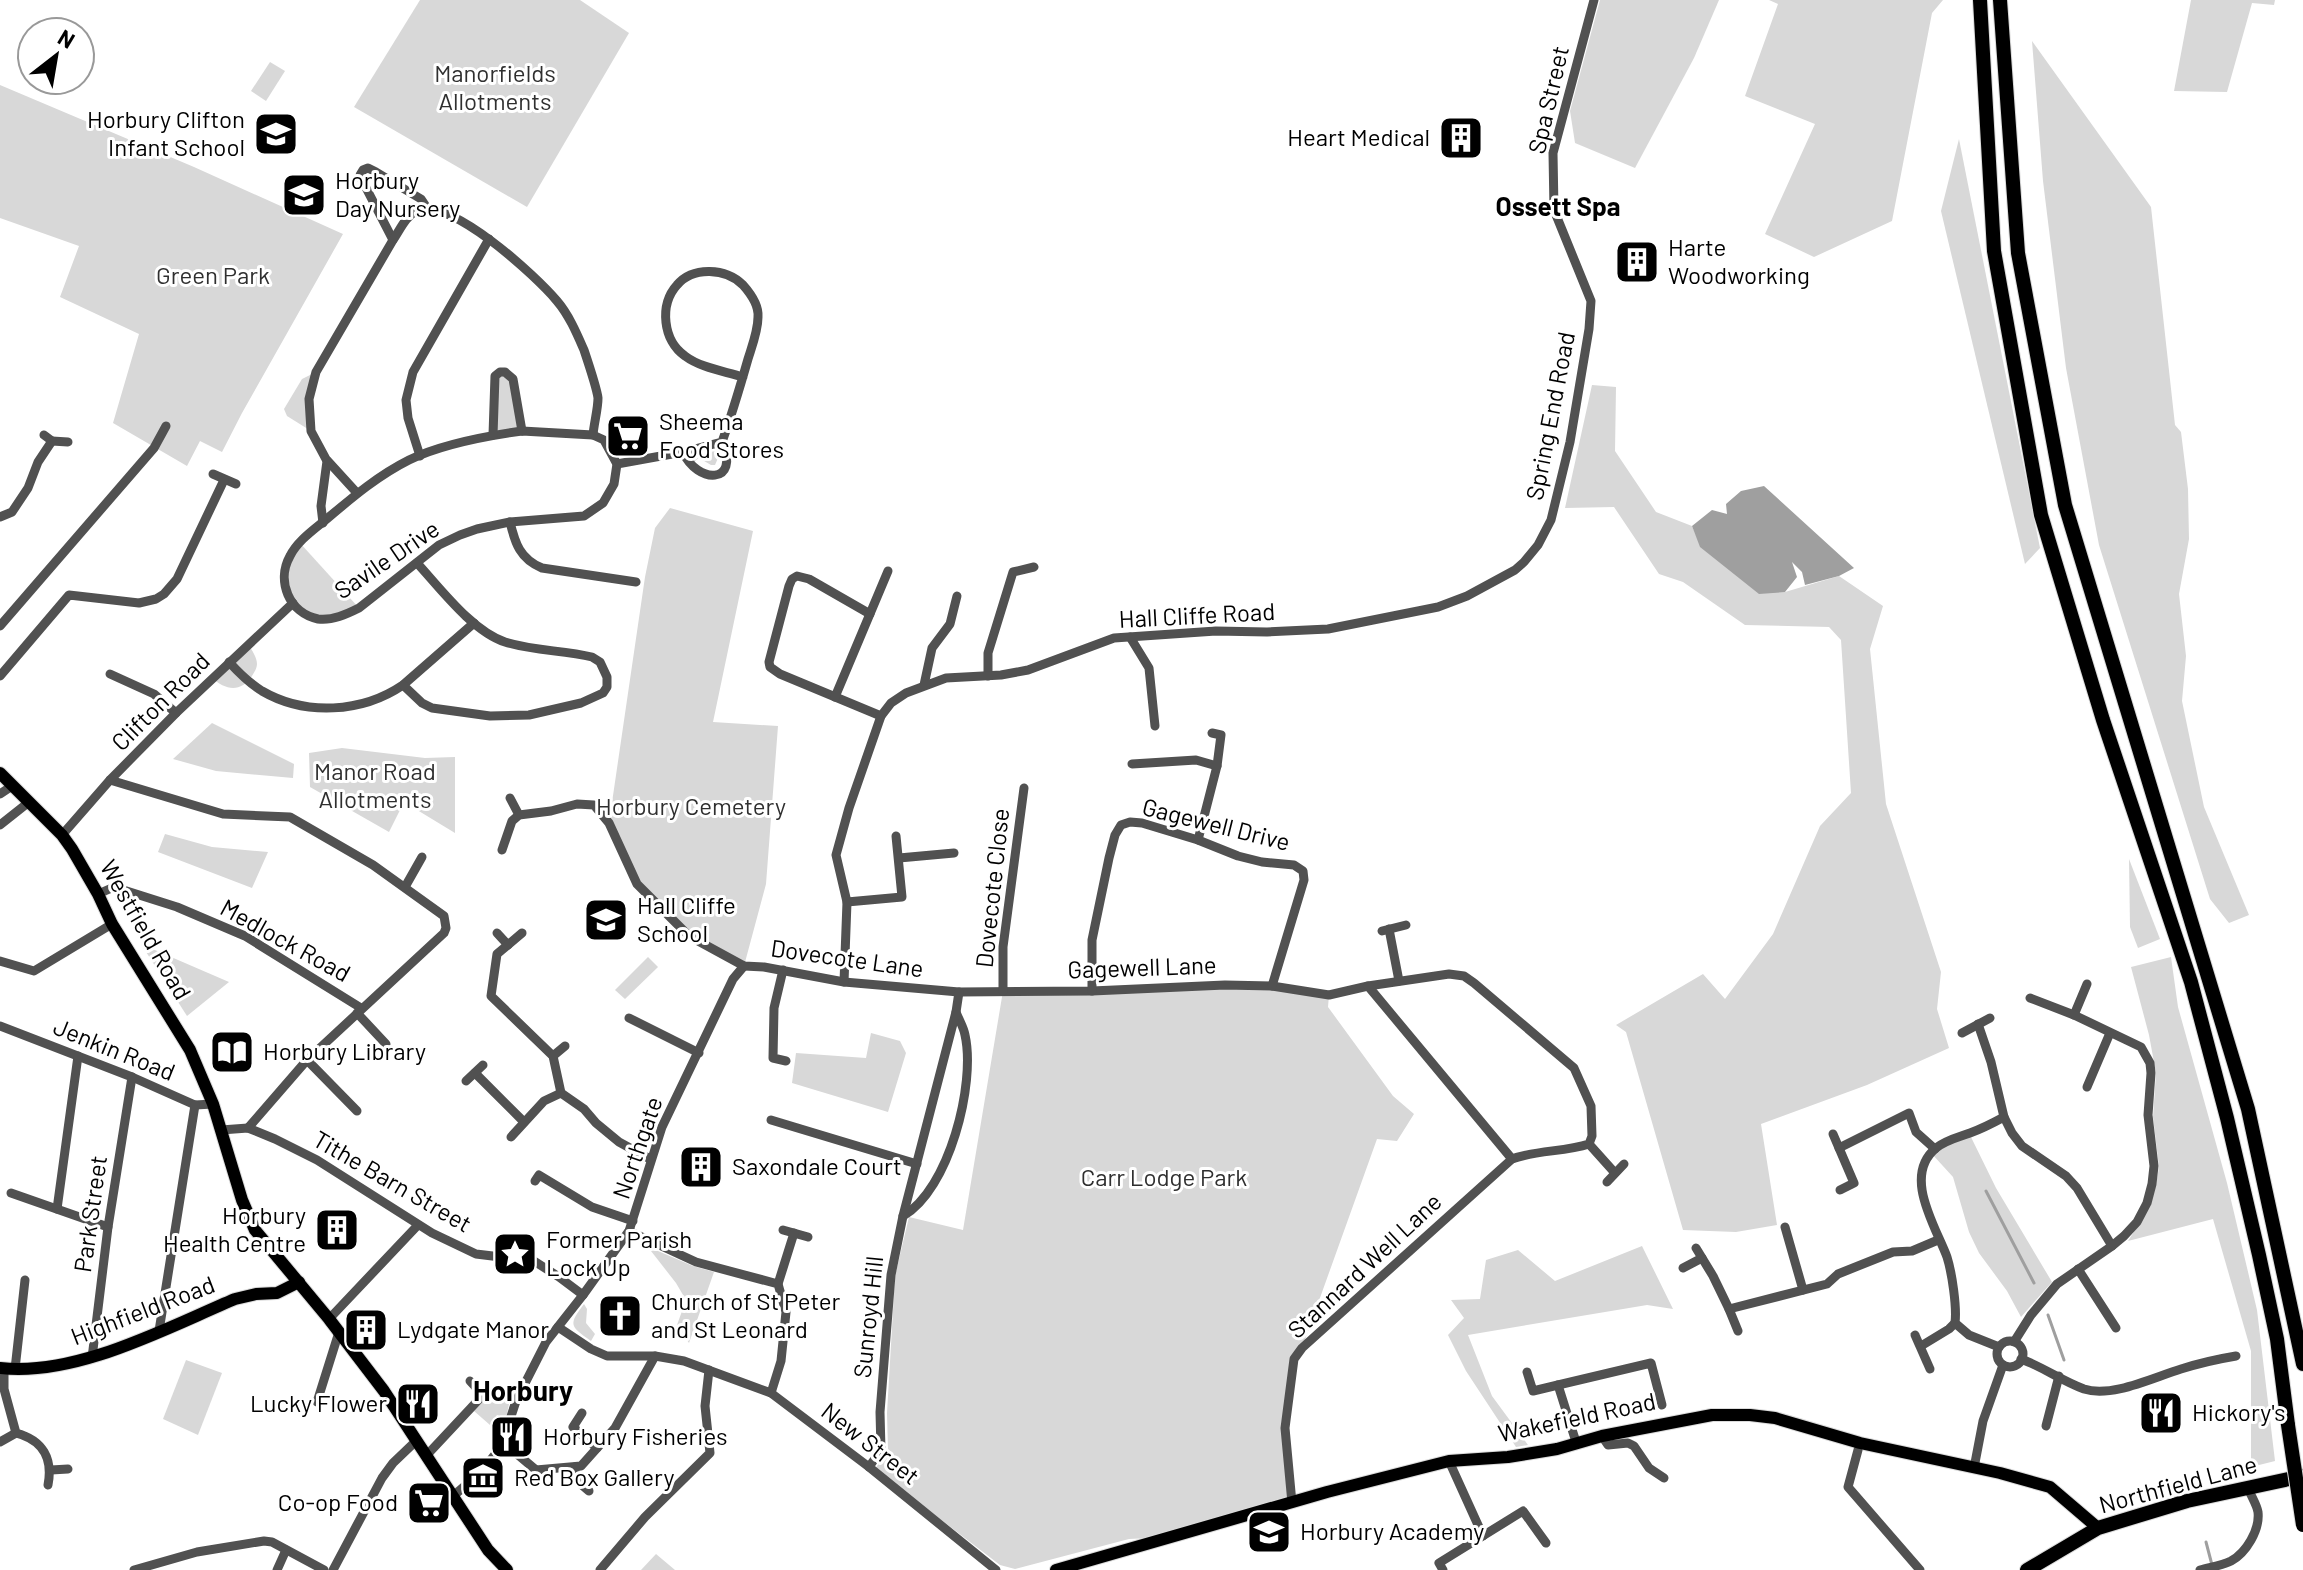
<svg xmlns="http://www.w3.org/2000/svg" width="2303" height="1570" font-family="Barlow,sans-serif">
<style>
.green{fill:#d8d8d8}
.water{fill:#9f9f9f}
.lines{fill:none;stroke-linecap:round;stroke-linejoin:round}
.stream{stroke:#9f9f9f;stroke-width:3}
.major-casing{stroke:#dbdbdb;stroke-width:14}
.highway-casing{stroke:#dbdbdb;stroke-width:16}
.minor{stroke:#515151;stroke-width:9}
.major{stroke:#000;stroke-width:12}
.highway{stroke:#000;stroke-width:14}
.highway-bridge-casing{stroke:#dbdbdb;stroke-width:16;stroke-linecap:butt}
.highway-bridge{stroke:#000;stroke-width:14}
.labels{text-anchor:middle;stroke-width:6;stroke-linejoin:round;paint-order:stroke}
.park-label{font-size:24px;fill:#2f2f2f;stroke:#fff}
.street-label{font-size:24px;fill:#000;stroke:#fff}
.poi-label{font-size:24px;fill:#000;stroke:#fff;text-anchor:start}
.neighbourhood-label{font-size:26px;font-weight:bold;fill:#000;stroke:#fff}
.quarter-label{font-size:28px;font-weight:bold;fill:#000;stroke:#fff}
</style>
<rect width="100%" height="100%" fill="#fff"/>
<!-- green -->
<g class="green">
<polygon points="420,0 580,0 629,33 527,207 354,107"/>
<polygon points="1600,0 1719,0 1694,58 1635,168 1575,143 1570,111"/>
<polygon points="1769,0 1943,0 1932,13 1892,221 1814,257 1765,234 1815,124 1745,96 1778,4"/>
<polygon points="2191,0 2275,0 2274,5 2252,3 2227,92 2174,91"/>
<polygon points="2032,41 2151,207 2175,425 2181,432 2188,489 2189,539 2179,594 2186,656 2182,701 2204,807 2249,915 2229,923 2210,899 2099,545 2066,368 2043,181"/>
<polygon points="270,62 285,71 266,101 251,91"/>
<polygon points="0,85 194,167 343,234 242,413 222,452 200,441 187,466 113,423 139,334 60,297 79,246 0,218"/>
<polygon points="1959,139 2040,548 2025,564 1941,211"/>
<polygon points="316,372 309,399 311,431 287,416 284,409 302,379"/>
<polygon points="500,372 510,375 522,431 496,435 495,381"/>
<polygon points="1592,385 1616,387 1615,451 1656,512 1692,526 1701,547 1785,592 1839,576 1883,606 1870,649 1886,804 1941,972 1937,1009 1949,1048 1867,1085 1761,1124 1777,1225 1736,1232 1683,1230 1626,1032 1616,1025 1703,974 1725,999 1773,934 1820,826 1851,793 1841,640 1829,627 1745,625 1683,582 1659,574 1614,507 1565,508"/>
<polygon points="716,451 721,451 724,456 718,458 715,465 711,465 699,458 692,463 691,458 693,455"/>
<polygon points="670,508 753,531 713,722 778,726 766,884 744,966 697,942 637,884 609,823 645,577 655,528"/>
<polygon points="300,543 359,608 318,619 293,603 285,567"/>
<path d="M 249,645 C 252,651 257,657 257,664 C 257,668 254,673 252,676 C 241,693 225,690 212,678 Z"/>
<polygon points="212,723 294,764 293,778 216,771 173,759"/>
<polygon points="342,748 425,758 455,757 455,833 404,802 389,832 310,787 309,753"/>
<polygon points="165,834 212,847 268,852 252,888 158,852"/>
<polygon points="2129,859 2160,939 2138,948 2130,927"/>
<polygon points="141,944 229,982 187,1016"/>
<polygon points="648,957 658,967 625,999 615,990"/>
<polygon points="2171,957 2178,1007 2227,1183 2257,1310 2275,1461 2251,1467 2251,1351 2213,1219 2128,1241 2146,1213 2156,1185 2159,1167 2153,1117 2156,1073 2149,1035 2131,967"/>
<polygon points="1225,985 1329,995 1328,1007 1393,1096 1414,1114 1397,1141 1377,1139 1302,1348 1294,1359 1285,1428 1292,1503 1171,1537 1129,1539 1015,1569 1000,1565 875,1469 888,1450 887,1413 895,1276 909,1217 963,1230 1003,991"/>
<polygon points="871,1033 900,1041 906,1053 888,1112 792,1083 796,1053 866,1058"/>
<polygon points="1969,1133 1996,1188 2052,1282 2021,1317 2007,1291 1979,1253 1969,1232 1953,1177 1932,1154"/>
<polygon points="1642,1246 1673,1309 1647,1305 1468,1335 1492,1396 1528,1445 1516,1447 1466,1371 1448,1335 1464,1318 1451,1300 1480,1299 1486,1260 1518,1250 1555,1281"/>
<polygon points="651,1248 693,1266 714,1272 689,1343 677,1325 686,1300 676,1283 651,1251"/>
<path d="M 584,1304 L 587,1309 L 586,1323 L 595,1334 L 591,1341 C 570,1326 568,1325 584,1304 Z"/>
<polygon points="186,1360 222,1373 198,1435 163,1419"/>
<polygon points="497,1384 511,1395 506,1418 497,1415 490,1425 474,1411"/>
<polygon points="656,1554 675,1570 641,1570"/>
</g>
<!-- water -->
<polygon class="water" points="1764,486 1854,568 1839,576 1805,585 1802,572 1792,562 1797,577 1785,592 1759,594 1700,547 1692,526 1712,510 1727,514 1726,504 1741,491"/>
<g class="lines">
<!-- stream -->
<g class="stream">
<polyline points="1986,1191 2034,1283"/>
<polyline points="2048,1315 2064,1360"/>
<polyline points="2206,1542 2212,1565"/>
</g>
<!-- major casing -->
<g class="major-casing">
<g id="major">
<polyline points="0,773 62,835 72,849 98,894 112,924 190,1050 213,1104 242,1200 255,1230 329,1319 384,1391 488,1550 507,1570"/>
<path d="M 0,1368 C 76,1377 166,1328 235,1299 L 256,1294 L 277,1293 L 299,1282"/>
<polyline points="1056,1570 1327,1492 1449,1461 1508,1457 1557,1449 1602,1436 1712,1415 1750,1415 1775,1418 1860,1443 2000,1473 2050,1487 2098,1528"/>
</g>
</g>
<!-- highway casing -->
<g class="highway-casing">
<g id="highway">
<polyline points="1980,0 1994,251 2041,515 2103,720 2191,982 2227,1118 2259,1255 2277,1339 2288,1425"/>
<polyline points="2000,0 2018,253 2065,505 2248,1109 2303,1364"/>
<polyline points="2027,1570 2098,1528 2187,1501 2303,1476"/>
</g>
</g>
<!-- minor -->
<g class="minor">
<polyline points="393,240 362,180 360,175 363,170 368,168 376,172 421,199 427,208"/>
<path d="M 522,431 L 593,435 L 604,440 L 617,464 L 614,484 L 603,503 L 584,516 L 510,522 L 477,529 L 460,535 L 439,545 L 359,608 C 347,614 332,621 318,619 C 289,613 276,581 290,556 C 298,540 315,529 329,517 C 354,496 379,475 409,460 C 442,444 486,436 522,431 Z"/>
<polyline points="493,435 495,376 500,372 505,372 513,379 522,431"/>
<polyline points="52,441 68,442"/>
<path d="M 683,452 C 697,484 741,485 722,442"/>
<polyline points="420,456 408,418 406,400 413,372 489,239"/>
<path d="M 617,464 L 683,452 L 722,442 C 732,414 740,387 748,359 C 752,346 758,331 758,317 C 759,305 751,294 743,285 C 726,268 693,266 677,285 C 659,305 663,341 685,356 C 701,368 724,371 743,377"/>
<polyline points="213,474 236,484"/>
<path d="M 357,493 L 326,459 L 311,431 L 309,399 L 316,372 L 393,240 C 400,230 405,217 416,211 C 449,195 537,277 557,301 C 569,315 577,334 584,350 C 587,359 597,389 598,398 C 598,409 594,423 593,435"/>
<polyline points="0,517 12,512 28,488 38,462 52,441 44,435"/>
<path d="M 510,522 C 515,543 520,559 542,568 L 636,582"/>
<polyline points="323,523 321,506 327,461"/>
<polyline points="870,614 809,579 797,576 792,579 789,586 769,662 770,667 780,674 881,716"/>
<polyline points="0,626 154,448 166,426"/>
<polyline points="1130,637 1149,668 1155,726"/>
<path d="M 229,662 C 239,673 249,683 262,691 C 305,716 362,713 403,685 L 474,623"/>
<polyline points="110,674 154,694 176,713"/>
<polyline points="0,676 69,595 139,603 156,599 164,594 177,579 224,480"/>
<polyline points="988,676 988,653 1013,572 1034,567"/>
<path d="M 403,685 L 422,703 L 432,708 L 490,716 L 529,715 L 581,703 L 603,693 L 607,687 L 607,677 L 600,662 L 592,657 C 563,650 533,651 505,642 C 472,631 440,588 417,563"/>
<polyline points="924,685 932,648 950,624 957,596"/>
<polyline points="835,697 888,571"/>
<polyline points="1132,764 1196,760 1217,766"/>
<polyline points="110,780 223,814 290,817 373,865 444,916 446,928 444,933 307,1060 248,1128"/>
<polyline points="0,794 12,786"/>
<polyline points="510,798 519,815"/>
<polyline points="0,825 29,802"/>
<polyline points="62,835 110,780 176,713 293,603"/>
<polyline points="1198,840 1217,766 1221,735 1212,733"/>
<path d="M 502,850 L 512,821 L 519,815 L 551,811 L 577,804 L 594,805 L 609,823 L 637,884 L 689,936 L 744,966 L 764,967 L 844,982 L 959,992 L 1092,991 L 1225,985 L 1272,986 L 1329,995 L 1368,986 L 1449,974 L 1464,976 L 1474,983 L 1574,1068 L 1591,1106 L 1592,1136 L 1589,1144 C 1564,1152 1537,1150 1512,1159 L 1302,1348 L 1294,1359 L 1285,1428 L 1292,1503"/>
<polyline points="899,858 954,853"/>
<polyline points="405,887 422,857"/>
<polyline points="98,894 114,887 177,907 245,936 361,1008"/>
<polyline points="847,902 902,897 896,836"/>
<polyline points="1389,929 1399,981"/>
<polyline points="1382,931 1406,925"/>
<polyline points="497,933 508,945"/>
<polyline points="522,933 497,954 491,996 553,1056 561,1093"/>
<polyline points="0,961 34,971 112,924"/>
<polyline points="783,970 774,1008 773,1058 786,1061"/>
<polyline points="844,982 847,902 836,855 849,808 881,716 891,703 906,693 946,678 1001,675 1028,670 1114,638 1216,631 1267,632 1328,629 1438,607 1467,596 1515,570 1524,562 1538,545 1551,520 1570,442 1589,329 1591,301 1554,210 1553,153 1594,0"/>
<polyline points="1368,986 1512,1159"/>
<polyline points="1003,991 1003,947 1024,788"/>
<polyline points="1092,991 1092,940 1109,858 1115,835 1121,825 1130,822 1142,823 1198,840 1238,856 1262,862 1294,865 1303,871 1304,880 1272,986"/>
<polyline points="357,1013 386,1044"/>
<polyline points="2074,1015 2087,984"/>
<polyline points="629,1018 699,1053"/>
<polyline points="1978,1024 1991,1062 2004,1117 2012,1133 2022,1146 2066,1176 2077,1188 2112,1246"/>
<polyline points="0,1026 132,1077 195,1105 213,1104"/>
<polyline points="1962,1033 1990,1018"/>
<polyline points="553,1056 565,1046"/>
<polyline points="307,1060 357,1111"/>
<polyline points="475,1073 524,1122"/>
<polyline points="466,1081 483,1065"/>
<polyline points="2087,1087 2110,1033"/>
<polyline points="561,1093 584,1109 596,1123 619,1142 650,1159"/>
<polyline points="771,1120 917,1164"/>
<polyline points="221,1130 248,1128 275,1139 317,1160 432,1233 476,1254 534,1261 559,1277 583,1295"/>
<polyline points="1833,1134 1854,1183 1840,1190"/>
<polyline points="511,1137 544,1101 561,1093"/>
<polyline points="1589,1144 1615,1173"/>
<polyline points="1839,1148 1909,1113 1916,1132 1935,1149"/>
<polyline points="535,1181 539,1175 592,1207 633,1221"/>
<polyline points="1607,1182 1624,1164"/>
<polyline points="11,1193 108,1227"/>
<polyline points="57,1209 78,1056"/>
<path d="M 903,1216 C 949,1190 976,1084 965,1035 C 964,1028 959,1020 956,1012"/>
<polyline points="1785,1227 1803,1290"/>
<polyline points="783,1230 808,1237"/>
<polyline points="629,1231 696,1262 778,1284 786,1312 781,1361 771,1393"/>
<polyline points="1696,1248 1713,1276 1729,1309"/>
<polyline points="1683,1268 1702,1258"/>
<polyline points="2078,1269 2116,1328"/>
<polyline points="778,1284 794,1233"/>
<polyline points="329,1319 418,1225"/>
<polyline points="558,1327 591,1349 607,1356 655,1356 684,1361 771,1393 869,1467 996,1570"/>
<polyline points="159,1331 195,1105"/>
<polyline points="1738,1331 1729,1309 1827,1284 1838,1274 1893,1252 1912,1251 1938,1240"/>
<polyline points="1915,1335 1930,1369"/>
<circle cx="2010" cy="1354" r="13"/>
<polyline points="2014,1342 2031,1315 2057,1284 2112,1246 2124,1236 2137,1222 2147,1203 2152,1184 2154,1166 2148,1115 2151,1073 2150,1063 2141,1047 2074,1015 2030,998"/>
<polyline points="1921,1346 1949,1329 1955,1323"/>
<path d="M 1999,1347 L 1969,1335 L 1955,1323 C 1957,1307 1952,1273 1947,1257 C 1936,1227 1902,1176 1936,1148 C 1946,1140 1959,1137 1970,1133 C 1981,1129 1993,1123 2004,1117"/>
<polyline points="92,1358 108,1227 132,1077"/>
<path d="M 2021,1359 C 2043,1367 2062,1381 2084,1389 C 2112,1398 2154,1377 2181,1369 C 2200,1363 2218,1359 2236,1356"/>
<path d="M 4,1369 L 4,1389 L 16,1433 C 43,1440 53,1459 48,1485"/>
<polyline points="15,1369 25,1280"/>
<polyline points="1527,1372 1533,1391 1558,1385 1576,1442"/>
<polyline points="1558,1385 1651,1363 1662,1405"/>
<polyline points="317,1402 339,1332"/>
<polyline points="582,1413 573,1427 597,1448"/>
<polyline points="2046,1426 2059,1376"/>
<polyline points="1602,1436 1608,1445 1628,1443 1634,1446 1649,1468 1664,1478"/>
<polyline points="0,1442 16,1433"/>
<polyline points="501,1447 517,1454 536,1470 581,1466 615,1428 655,1356"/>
<polyline points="1858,1450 1848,1487 1920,1570"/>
<polyline points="426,1456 483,1395 470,1381"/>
<polyline points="1449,1461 1483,1536"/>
<polyline points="575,1467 575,1479 589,1491"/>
<polyline points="869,1467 881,1450 880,1412 891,1275 903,1216 956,1012 959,992"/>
<polyline points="1974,1468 1983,1421 2003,1365"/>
<polyline points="51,1470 68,1469"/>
<polyline points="452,1497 480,1473 501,1447 516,1401 546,1342 583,1295 629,1231 662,1127 733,979 744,966"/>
<polyline points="134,1570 197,1552 264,1541 272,1542 324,1570"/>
<polyline points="277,1570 286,1550"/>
<polyline points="333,1570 382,1478 393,1463 416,1441"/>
<polyline points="600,1570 645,1517 710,1453 705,1406 709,1370"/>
<polyline points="1443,1570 1439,1563 1523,1511 1546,1543"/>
<path d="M 2200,1570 C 2210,1567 2221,1566 2231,1561 C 2246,1553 2260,1530 2258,1512 C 2257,1505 2251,1496 2248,1488"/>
</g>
<!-- major -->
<use href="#major" class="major"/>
<!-- highway -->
<use href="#highway" class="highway"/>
<!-- highway-bridge casing -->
<g class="highway-bridge-casing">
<polyline id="highway-bridge" points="2288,1425 2303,1525"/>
</g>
<!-- highway-bridge -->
<use href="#highway-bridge" class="highway-bridge"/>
</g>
<!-- icons -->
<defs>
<g id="school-square" transform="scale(2.3)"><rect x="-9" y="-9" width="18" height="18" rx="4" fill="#000" stroke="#fff"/><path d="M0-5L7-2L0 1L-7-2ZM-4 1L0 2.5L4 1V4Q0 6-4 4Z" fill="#fff"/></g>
<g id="building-square" transform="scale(2.3)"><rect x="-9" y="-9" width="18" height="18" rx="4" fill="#000" stroke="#fff"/><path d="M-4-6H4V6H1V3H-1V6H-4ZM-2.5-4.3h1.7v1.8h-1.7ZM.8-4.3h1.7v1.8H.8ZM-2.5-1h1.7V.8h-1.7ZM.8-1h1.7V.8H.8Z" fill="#fff"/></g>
<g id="supermarket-square" transform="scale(2.3)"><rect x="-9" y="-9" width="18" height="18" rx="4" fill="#000" stroke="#fff"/><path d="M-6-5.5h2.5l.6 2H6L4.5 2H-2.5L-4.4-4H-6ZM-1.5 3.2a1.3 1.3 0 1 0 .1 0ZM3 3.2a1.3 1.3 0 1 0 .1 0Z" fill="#fff"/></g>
<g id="library-square" transform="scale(2.3)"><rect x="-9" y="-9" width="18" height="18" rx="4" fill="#000" stroke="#fff"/><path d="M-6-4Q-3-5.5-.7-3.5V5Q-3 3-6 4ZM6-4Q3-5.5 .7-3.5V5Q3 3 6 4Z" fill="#fff"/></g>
<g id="sight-square" transform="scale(2.3)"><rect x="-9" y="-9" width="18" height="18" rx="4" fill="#000" stroke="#fff"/><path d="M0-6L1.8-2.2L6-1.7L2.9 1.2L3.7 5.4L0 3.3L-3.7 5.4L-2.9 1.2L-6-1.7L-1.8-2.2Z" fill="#fff"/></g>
<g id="church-square" transform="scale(2.3)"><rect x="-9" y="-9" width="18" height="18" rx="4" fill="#000" stroke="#fff"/><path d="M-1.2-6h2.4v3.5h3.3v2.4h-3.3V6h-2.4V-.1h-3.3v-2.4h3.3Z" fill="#fff"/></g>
<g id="restaurant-square" transform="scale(2.3)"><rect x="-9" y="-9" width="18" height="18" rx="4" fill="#000" stroke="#fff"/><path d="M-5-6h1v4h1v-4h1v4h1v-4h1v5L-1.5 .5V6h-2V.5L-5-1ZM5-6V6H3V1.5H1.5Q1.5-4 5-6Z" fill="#fff"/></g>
<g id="museum-square" transform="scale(2.3)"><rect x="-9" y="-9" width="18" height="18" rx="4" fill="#000" stroke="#fff"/><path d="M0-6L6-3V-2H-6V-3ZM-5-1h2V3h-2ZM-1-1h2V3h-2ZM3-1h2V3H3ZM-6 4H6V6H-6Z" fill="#fff"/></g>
</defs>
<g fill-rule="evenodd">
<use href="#school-square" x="276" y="134"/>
<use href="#building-square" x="1461" y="138"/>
<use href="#school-square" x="304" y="195"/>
<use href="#building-square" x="1637" y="262"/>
<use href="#supermarket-square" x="628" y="436"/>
<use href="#school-square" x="606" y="920"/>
<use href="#library-square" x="232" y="1052"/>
<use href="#building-square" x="701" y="1167"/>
<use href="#building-square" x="337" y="1230"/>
<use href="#sight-square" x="515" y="1254"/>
<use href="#church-square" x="620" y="1316"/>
<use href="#building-square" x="366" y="1330"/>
<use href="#restaurant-square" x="418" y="1404"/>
<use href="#restaurant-square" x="2161" y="1413"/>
<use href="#restaurant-square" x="512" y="1437"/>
<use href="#museum-square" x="483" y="1478"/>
<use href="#supermarket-square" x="429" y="1503"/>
<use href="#school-square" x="1269" y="1532"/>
</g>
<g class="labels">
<!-- park labels -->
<g class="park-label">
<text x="495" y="82">Manorfields<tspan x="495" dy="28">Allotments</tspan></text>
<text x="213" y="284">Green Park</text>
<text x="375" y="780">Manor Road<tspan x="375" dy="28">Allotments</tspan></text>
<text x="691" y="815">Horbury Cemetery</text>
<text x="1164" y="1186">Carr Lodge Park</text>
</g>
<!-- street labels -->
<g class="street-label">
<text transform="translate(1549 100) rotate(-77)" y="8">Spa Street</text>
<text transform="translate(1551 416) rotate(-79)" y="8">Spring End Road</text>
<text transform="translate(387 560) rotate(-34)" y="8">Savile Drive</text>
<text transform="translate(1197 616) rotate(-3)" y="8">Hall Cliffe Road</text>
<text transform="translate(161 702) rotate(-45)" y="8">Clifton Road</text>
<text transform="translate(1216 825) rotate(14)" y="8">Gagewell Drive</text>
<text transform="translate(993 888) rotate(-84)" y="8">Dovecote Close</text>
<text transform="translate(145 930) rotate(60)" y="8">Westfield Road</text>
<text transform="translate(285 941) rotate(29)" y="8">Medlock Road</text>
<text transform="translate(847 959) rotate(8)" y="8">Dovecote Lane</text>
<text transform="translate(1142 968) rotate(-2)" y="8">Gagewell Lane</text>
<text transform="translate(114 1050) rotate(22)" y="8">Jenkin Road</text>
<text transform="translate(638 1148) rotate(-71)" y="8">Northgate</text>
<text transform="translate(392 1182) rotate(30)" y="8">Tithe Barn Street</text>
<text transform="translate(91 1214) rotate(-82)" y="8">Park Street</text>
<text transform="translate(1365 1266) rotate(-43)" y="8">Stannard Well Lane</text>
<text transform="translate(143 1311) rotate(-21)" y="8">Highfield Road</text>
<text transform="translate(869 1317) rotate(-84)" y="8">Sunroyd Hill</text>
<text transform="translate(1577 1418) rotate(-12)" y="8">Wakefield Road</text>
<text transform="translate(870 1444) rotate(38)" y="8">New Street</text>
<text transform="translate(2178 1485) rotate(-15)" y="8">Northfield Lane</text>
</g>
<!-- poi labels -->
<g class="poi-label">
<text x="245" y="128" text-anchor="end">Horbury Clifton<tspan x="245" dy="28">Infant School</tspan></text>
<text x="1430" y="146" text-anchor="end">Heart Medical</text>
<text x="335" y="189">Horbury<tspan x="335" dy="28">Day Nursery</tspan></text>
<text x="1668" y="256">Harte<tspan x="1668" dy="28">Woodworking</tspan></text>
<text x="659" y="430">Sheema<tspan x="659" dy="28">Food Stores</tspan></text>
<text x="637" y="914">Hall Cliffe<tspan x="637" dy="28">School</tspan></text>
<text x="263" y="1060">Horbury Library</text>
<text x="732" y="1175">Saxondale Court</text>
<text x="306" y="1224" text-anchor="end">Horbury<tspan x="306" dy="28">Health Centre</tspan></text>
<text x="546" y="1248">Former Parish<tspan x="546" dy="28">Lock Up</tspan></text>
<text x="651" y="1310">Church of St Peter<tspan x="651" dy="28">and St Leonard</tspan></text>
<text x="397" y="1338">Lydgate Manor</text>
<text x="387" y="1412" text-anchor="end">Lucky Flower</text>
<text x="2192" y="1421">Hickory's</text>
<text x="543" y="1445">Horbury Fisheries</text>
<text x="514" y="1486">Red Box Gallery</text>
<text x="398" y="1511" text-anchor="end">Co-op Food</text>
<text x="1300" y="1540">Horbury Academy</text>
</g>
<!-- neighbourhood labels -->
<g class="neighbourhood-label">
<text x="1558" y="216">Ossett Spa</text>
</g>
<!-- quarter labels -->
<g class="quarter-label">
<text x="523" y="1401">Horbury</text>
</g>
</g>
<!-- north arrow -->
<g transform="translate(56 56) rotate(31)"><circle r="38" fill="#ffffff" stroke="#999999" stroke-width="2"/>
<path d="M0-6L14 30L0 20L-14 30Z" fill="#000000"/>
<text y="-12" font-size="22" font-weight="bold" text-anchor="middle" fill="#000000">N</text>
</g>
</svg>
